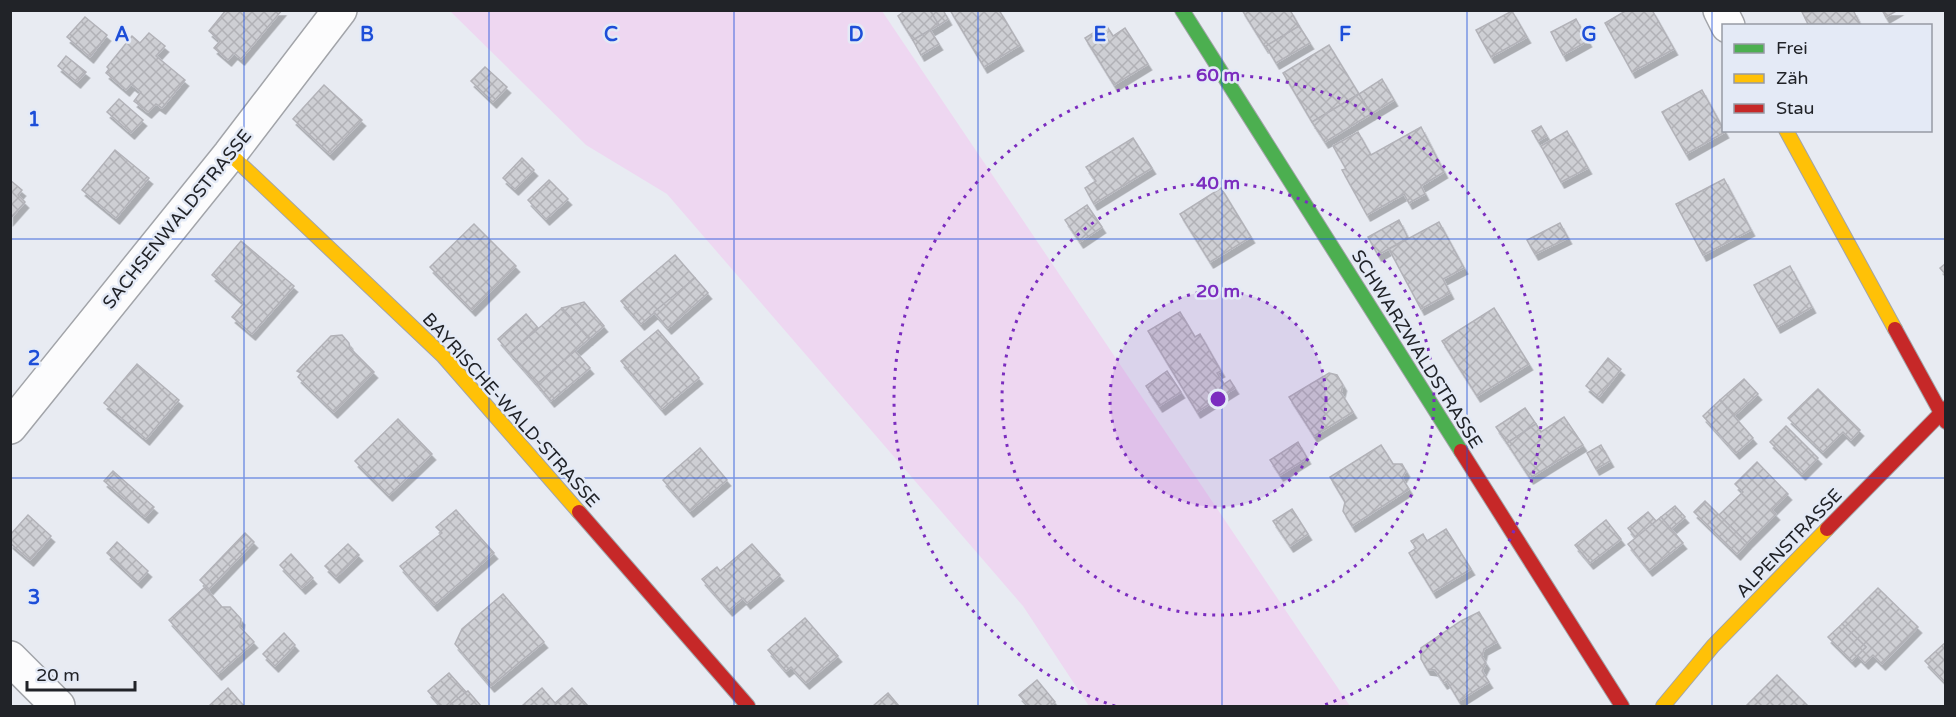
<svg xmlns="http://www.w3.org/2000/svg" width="1956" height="717" font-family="'Varela Round',sans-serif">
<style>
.grass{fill:#eed7f1}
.building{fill:url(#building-cross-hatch);stroke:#b2b2b8;stroke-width:1.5;filter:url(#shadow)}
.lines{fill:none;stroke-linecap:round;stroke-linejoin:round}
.street-casing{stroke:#a2a4a9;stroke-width:36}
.fast-casing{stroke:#a2a4a9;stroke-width:16}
.slow-casing{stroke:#a2a4a9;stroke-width:16}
.jam-casing{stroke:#a2a4a9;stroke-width:16}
.street{stroke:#fcfcfd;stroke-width:33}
.fast{stroke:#4caf50;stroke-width:14}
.slow{stroke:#ffc107;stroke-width:14}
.jam{stroke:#c62828;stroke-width:14}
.grid{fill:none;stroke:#1d4ed8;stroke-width:1.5;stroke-opacity:0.55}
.ring{fill:none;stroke:#7b2cbf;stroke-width:3;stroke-dasharray:3 6}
.labels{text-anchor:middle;stroke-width:5;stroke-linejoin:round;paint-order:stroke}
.street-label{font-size:18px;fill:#212328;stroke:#e4eaf6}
.grid-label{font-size:20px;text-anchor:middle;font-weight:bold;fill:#1d4ed8;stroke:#e4eaf6;stroke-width:5;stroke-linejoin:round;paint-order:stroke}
.centre{fill:#7b2cbf;stroke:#e4eaf6;stroke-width:3}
.ring-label{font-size:18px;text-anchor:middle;font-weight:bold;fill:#7b2cbf;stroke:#e4eaf6;stroke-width:5;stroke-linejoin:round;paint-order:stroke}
</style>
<defs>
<pattern id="building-cross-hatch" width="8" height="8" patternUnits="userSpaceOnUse" patternTransform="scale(1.5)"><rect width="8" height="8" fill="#cecfd4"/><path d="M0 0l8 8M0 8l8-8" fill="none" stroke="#b1b1b6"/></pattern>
<filter id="shadow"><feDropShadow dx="3.5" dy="6" stdDeviation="0" flood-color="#0004"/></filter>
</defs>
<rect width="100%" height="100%" fill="#e8ebf2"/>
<!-- grass -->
<polygon class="grass" points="450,11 882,11 1350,706 1089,706 1023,606 667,194 586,145"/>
<!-- building -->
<g class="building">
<polygon points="226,10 282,10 241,59 234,53 228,60 214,48 220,41 209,31"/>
<polygon points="906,10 930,10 939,25 913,40 898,16"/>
<polygon points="930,10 943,10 948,19 939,25"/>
<polygon points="950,10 999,10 1020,45 984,67"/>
<polygon points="1242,10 1290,10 1299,26 1265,47"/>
<polygon points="1627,10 1652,10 1674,49 1632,72 1605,23"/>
<polygon points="1853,10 1861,26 1809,26 1802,12"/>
<polygon points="1882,10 1898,10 1886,17"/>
<polygon points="1512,11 1527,37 1491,57 1476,30"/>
<polygon points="85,17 107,35 90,57 67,37"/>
<polygon points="1576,19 1588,41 1563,55 1551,32"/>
<polygon points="1106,25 1113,36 1125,28 1148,64 1114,85 1085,38"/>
<polygon points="1299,26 1310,43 1276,63 1266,46"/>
<polygon points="930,30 939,44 921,55 913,40"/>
<polygon points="149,33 165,46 156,56 185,80 162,108 156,104 148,112 134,101 141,92 131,84 126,90 106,73 109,69 107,67 132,36 140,43"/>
<polygon points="1329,45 1359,94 1312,122 1283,73"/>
<polygon points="66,56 86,72 77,82 58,66"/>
<polygon points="485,67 507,87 493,102 471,81"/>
<polygon points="1382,79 1394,100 1371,114 1359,94"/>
<polygon points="324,85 362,120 330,154 293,119"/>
<polygon points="1702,90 1725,132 1686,154 1662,112"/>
<polygon points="1359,94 1371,114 1325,142 1312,122"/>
<polygon points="119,99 143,120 131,133 107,112"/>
<polygon points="1541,126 1547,136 1538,141 1532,131"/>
<polygon points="1421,127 1444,172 1421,186 1425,194 1409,203 1404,194 1367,215 1342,170 1346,169 1333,146 1358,132 1371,155"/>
<polygon points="1567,131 1588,168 1561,182 1541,146"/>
<polygon points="1133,138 1152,168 1094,204 1085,188 1096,181 1086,167"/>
<polygon points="115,150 149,178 116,218 82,190"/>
<polygon points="522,158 534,170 515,189 503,178"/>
<polygon points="1724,179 1751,230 1703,255 1676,204"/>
<polygon points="10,180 22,190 18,195 25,202 10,219"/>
<polygon points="549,180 568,199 546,219 528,200"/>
<polygon points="1221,188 1251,237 1210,262 1180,214"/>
<polygon points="1087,205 1102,227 1080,242 1065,220"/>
<polygon points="1399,220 1408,238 1378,255 1368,237"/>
<polygon points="1439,222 1464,268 1443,279 1450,293 1421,309 1389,249"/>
<polygon points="1560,223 1568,238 1535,254 1527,240"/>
<polygon points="474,224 516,266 472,310 430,267"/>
<polygon points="241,241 294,286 252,334 232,317 244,303 212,275"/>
<polygon points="675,255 695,278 641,324 621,301"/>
<polygon points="1946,263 1946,275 1940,268"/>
<polygon points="1790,266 1812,307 1777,327 1754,285"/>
<polygon points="695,278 708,293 668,328 654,312"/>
<polygon points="584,302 604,326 589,339 562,308"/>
<polygon points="562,308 589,339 537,384 510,353"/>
<polygon points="1494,308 1529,364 1477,396 1442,341"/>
<polygon points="1180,312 1195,337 1200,334 1221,371 1217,373 1224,384 1230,380 1235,388 1197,412 1148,331"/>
<polygon points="526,314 538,328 510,353 498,339"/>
<polygon points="658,330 699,378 662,409 621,361"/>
<polygon points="342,335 349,343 350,348 374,372 334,412 298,377 301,373 297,371 331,336"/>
<polygon points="575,351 590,368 551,401 537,384"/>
<polygon points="1608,358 1621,369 1599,397 1586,386"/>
<polygon points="137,364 179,400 146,439 104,403"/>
<polygon points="1167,371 1181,392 1159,406 1146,386"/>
<polygon points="1329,373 1337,375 1343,385 1341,393 1353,412 1314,436 1289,397"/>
<polygon points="1744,379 1758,394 1734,416 1720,400"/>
<polygon points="1818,389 1860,430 1851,440 1843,432 1823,452 1788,418"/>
<polygon points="1720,400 1753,438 1736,453 1703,416"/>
<polygon points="1525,408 1536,424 1507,443 1496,427"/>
<polygon points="1564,417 1583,445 1530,478 1507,443 1536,424 1541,432"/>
<polygon points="398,419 432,454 389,495 355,461"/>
<polygon points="1786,426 1818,458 1802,474 1770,442"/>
<polygon points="1298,442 1307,458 1280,475 1270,460"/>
<polygon points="1381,445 1393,464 1402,464 1406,471 1402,478 1409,489 1352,526 1343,511 1345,502 1330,477"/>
<polygon points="1601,445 1610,461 1596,469 1587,453"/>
<polygon points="700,448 727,480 690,511 663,480"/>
<polygon points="1757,462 1788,494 1772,510 1776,514 1747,543 1719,515 1743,492 1735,484"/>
<polygon points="113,471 154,507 145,517 104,481"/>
<polygon points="1705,501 1747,543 1737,554 1694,512"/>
<polygon points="1675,506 1685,517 1671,529 1661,517"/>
<polygon points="1292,509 1308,534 1290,546 1273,521"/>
<polygon points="456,510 494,553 434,605 400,566 442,533 436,527"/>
<polygon points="1648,512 1656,521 1636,538 1628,528"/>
<polygon points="28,515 51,536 30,560 10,543 10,535"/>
<polygon points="1661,517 1683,543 1649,570 1628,544"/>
<polygon points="1606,520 1621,539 1590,563 1575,545"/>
<polygon points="1446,529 1471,569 1433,592 1409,553 1416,548 1411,541 1423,534 1427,541"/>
<polygon points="245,533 254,542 209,589 200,580"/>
<polygon points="117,542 148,571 138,582 107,553"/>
<polygon points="348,544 359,555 336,577 325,566"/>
<polygon points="752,544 780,575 747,603 743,598 729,610 702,579 717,567 720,571"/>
<polygon points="291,554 313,578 302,588 280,565"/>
<polygon points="205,587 222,607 230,607 241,619 240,627 254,642 218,674 169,620"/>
<polygon points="1878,588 1918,627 1882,664 1873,655 1865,663 1857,655 1866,647 1842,624"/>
<polygon points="503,594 544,642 491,686 455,644 462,629"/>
<polygon points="1479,612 1497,642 1484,649 1482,657 1486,663 1482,671 1489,682 1459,701 1447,681 1444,683 1435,670 1427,669 1421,659 1421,648 1461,621"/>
<polygon points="805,618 838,656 806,683 791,667 786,671 768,650"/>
<polygon points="1842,624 1866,647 1852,661 1828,637"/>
<polygon points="284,633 295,645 275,666 263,654"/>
<polygon points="1946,642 1946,683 1925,661"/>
<polygon points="449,673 466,692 449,706 441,706 428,691"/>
<polygon points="1777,675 1808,706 1746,706"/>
<polygon points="1037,680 1055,702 1050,706 1029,706 1019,695"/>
<polygon points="228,688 244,706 209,706"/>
<polygon points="542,688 555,703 572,688 588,706 522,706"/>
<polygon points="468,691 481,706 449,706 466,692"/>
<polygon points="888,693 899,706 873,706"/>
</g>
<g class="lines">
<!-- street casing -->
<g class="street-casing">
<g id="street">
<polyline points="1720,10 1728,26"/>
<polyline points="10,427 230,154 340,10"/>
<polyline points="10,658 58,706"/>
</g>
</g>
<!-- fast casing -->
<g class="fast-casing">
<polyline id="fast" points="1182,10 1461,451"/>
</g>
<!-- slow casing -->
<g class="slow-casing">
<g id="slow">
<polyline points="1786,130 1895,329"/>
<polyline points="230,154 443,356 579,512"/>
<polyline points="1663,706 1713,646 1827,529"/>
</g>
</g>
<!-- jam casing -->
<g class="jam-casing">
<g id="jam">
<polyline points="1895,329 1946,422"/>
<polyline points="1461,451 1622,706"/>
<polyline points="579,512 748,706"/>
<polyline points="1827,529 1946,408"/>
</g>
</g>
<!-- street -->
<use href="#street" class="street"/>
<!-- fast -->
<use href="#fast" class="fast"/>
<!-- slow -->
<use href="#slow" class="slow"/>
<!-- jam -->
<use href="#jam" class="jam"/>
</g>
<!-- grid -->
<path class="grid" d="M 244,10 L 244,706M 489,10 L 489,706M 734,10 L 734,706M 978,10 L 978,706M 1222,10 L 1222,706M 1467,10 L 1467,706M 1712,10 L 1712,706M 10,239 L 1946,239M 10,478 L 1946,478"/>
<!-- distance rings -->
<circle cx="1218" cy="399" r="108" fill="#7b2cbf" fill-opacity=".12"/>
<g class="ring">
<circle cx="1218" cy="399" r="108"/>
<circle cx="1218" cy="399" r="216"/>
<path d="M1115 706A324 324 0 1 1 1321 706"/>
</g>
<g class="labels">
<!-- street labels -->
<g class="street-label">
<text transform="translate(177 219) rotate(-51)" y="6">SACHSENWALDSTRASSE</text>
<text transform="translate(1417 349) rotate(58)" y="6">SCHWARZWALDSTRASSE</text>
<text transform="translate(511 410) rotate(48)" y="6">BAYRISCHE-WALD-STRASSE</text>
<text transform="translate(1789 543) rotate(-46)" y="6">ALPENSTRASSE</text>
</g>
</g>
<g class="grid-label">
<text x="122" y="41">A</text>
<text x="367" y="41">B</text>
<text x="611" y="41">C</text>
<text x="856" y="41">D</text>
<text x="1100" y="41">E</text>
<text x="1345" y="41">F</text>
<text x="1589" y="41">G</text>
<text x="34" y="126">1</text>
<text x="34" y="365">2</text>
<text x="34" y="604">3</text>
</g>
<circle cx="1218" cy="399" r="9" class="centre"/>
<g class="ring-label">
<text x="1218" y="81">60 m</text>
<text x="1218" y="189">40 m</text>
<text x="1218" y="297">20 m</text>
</g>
<!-- border -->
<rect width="1956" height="717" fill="none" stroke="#212328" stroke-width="24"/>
<!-- legend -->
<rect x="1722" y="24" width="210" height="108" fill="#e4eaf6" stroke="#969aa4" stroke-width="1.5"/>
<rect x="1734" y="44" width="30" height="9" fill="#4caf50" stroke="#969aa4" stroke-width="1.5"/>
<text x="1776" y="54" font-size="18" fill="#212328">Frei</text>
<rect x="1734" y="74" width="30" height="9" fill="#ffc107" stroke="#969aa4" stroke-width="1.5"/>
<text x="1776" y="84" font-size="18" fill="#212328">Zäh</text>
<rect x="1734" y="104" width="30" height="9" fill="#c62828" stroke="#969aa4" stroke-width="1.5"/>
<text x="1776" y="114" font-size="18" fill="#212328">Stau</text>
<!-- scale -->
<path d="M27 681v9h108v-9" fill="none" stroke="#212328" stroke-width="3"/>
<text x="36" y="681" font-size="18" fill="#212328" stroke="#e4eaf6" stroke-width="4.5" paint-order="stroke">20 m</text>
</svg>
